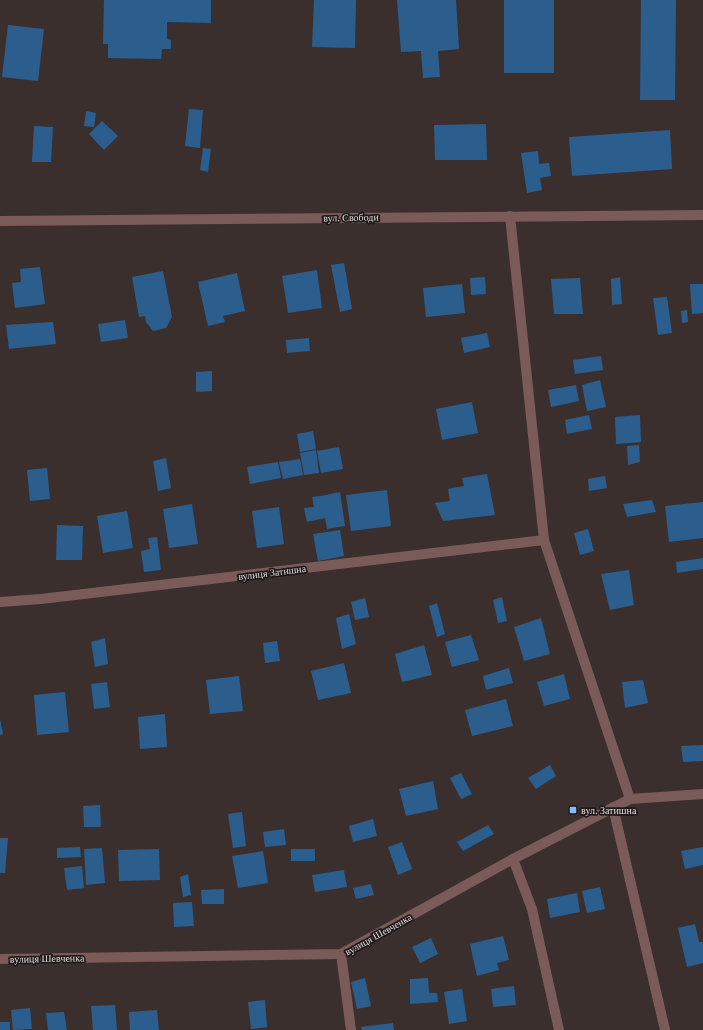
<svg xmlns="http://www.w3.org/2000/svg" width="703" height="1030" font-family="'Times New Roman',serif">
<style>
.building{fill:#2b5e8d}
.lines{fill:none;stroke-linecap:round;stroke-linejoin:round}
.minor{stroke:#7b5b59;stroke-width:10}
.tertiary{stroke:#7b5b59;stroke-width:10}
.poi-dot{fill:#7fbdfa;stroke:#1e1918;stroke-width:1.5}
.labels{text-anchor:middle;stroke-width:3.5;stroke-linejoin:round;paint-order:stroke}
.street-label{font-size:10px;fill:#e3dbdb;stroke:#1e1918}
.poi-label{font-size:10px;fill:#e3dbdb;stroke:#1e1918;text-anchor:start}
</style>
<rect width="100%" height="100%" fill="#3b2f2e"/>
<!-- building -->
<g class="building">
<polygon points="104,0 211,0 211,23 167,22 167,39 171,40 171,49 162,49 161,59 108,58 108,44 103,44"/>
<polygon points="314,0 356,0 355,48 312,47"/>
<polygon points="397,0 456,0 459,49 438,51 440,77 423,78 421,51 401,52"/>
<rect x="504" y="0" width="50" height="73"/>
<polygon points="641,0 676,0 675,100 640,100"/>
<polygon points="8,25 44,29 38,81 2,77"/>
<polygon points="189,109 203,110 200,148 185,146"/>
<polygon points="86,111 96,113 94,127 84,126"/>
<polygon points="102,121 118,136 104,150 89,134"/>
<polygon points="486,124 487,160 435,160 434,125"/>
<polygon points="34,126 53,127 51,162 32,162"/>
<polygon points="670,130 672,169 572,176 569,137"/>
<polygon points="203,148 211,149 208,172 200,170"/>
<polygon points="538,151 539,164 549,163 551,176 540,178 542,190 527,193 521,153"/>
<polygon points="344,263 352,309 340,312 331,265"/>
<polygon points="40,267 45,304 15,308 12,283 21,282 20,269"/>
<polygon points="317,270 322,308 288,313 282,276"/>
<polygon points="163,271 172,317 166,328 153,331 146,322 145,316 139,317 132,277"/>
<polygon points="237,273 245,311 223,316 225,322 208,326 198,282"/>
<polygon points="485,277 486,294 471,295 470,278"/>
<polygon points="620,277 622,304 612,305 611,279"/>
<polygon points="580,278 583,314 554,314 551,279"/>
<polygon points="462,284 465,313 426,317 423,288"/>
<polygon points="690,284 703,284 703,313 692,314"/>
<polygon points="667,297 672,333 658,335 653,298"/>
<polygon points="687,310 688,322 682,323 681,311"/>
<polygon points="125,320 128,338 101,342 98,324"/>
<polygon points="53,322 56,344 9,349 6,325"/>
<polygon points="487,333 490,347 464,353 461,338"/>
<polygon points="309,338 310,351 287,353 286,340"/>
<polygon points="601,356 603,370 575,374 573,360"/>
<polygon points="212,371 212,391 196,392 196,372"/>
<polygon points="600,380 606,407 587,411 582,385"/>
<polygon points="576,385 579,401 551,407 548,390"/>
<polygon points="472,402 478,433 442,440 436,409"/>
<polygon points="589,415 592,429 567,434 565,420"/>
<polygon points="640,415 641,442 616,444 615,417"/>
<polygon points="313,431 316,449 300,452 297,434"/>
<polygon points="639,445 640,462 628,465 627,446"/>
<polygon points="339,447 343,469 321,473 317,451"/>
<polygon points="316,450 319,473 304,475 300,453"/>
<polygon points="166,458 171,488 158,491 153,461"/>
<polygon points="300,459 303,475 283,479 279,462"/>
<polygon points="278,462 281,478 250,484 247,467"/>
<polygon points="47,468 50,499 30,501 27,470"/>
<polygon points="487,474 495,515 443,521 435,503 450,501 448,489 464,486 462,478"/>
<polygon points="605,476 607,488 589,491 588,479"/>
<polygon points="387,490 391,526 351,531 346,495"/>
<polygon points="340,492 345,526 327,529 325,518 307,522 304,508 314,507 312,497 321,496 322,502 321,496"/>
<polygon points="652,500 656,512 627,517 623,504"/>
<polygon points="703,502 703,538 669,542 665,506"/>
<polygon points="192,504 198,544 169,548 163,509"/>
<polygon points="279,507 284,544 257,548 252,511"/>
<polygon points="127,511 133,548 103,553 97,516"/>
<polygon points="57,525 83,526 82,560 56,560"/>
<polygon points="588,529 594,551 580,555 574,533"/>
<polygon points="340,530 344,556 318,561 313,534"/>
<polygon points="157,537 161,570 144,572 141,551 150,549 148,538"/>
<polygon points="703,558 703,569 677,573 676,562"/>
<polygon points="629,570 634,605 610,610 601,574"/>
<polygon points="502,597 507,621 498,623 493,600"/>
<polygon points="365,598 369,617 355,620 351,602"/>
<polygon points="437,603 445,634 437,637 429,606"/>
<polygon points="349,614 356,644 342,649 336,618"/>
<polygon points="541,618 550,654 524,661 514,627"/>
<polygon points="471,635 479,660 452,667 445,642"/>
<polygon points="105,638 108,664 95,667 91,642"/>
<polygon points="277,641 280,661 265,663 263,643"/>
<polygon points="424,645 432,675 402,682 395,654"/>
<polygon points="344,663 351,693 318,700 311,671"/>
<polygon points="509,668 513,683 486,690 483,676"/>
<polygon points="564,674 570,699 544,706 537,682"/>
<polygon points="239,676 243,711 210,714 206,680"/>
<polygon points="643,680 648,703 625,708 622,682"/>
<polygon points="107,682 110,707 94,709 91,684"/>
<polygon points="65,692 69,732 37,735 34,695"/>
<polygon points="506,699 513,726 472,736 465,710"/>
<polygon points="165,714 167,747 140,749 138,717"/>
<polygon points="0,719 3,734 0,735"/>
<polygon points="703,745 703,761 683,762 681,746"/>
<polygon points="550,765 556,776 536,789 528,778"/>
<polygon points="461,773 472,794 461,799 450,778"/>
<polygon points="433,781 438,809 406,816 399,789"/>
<polygon points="100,805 101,827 84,827 83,806"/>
<polygon points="242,812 246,846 233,848 228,814"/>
<polygon points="373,819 377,836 353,842 349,826"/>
<polygon points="488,825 494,834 463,851 457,842"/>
<polygon points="284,829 286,845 265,847 263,832"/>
<polygon points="0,838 8,838 5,873 0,873"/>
<polygon points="402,842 412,869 398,875 388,847"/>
<polygon points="80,847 81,857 57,858 57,848"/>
<polygon points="703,847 703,865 685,869 681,851"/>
<polygon points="102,848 105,883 86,885 84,849"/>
<polygon points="159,849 160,880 119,881 118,850"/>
<rect x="291" y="849" width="24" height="12"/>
<polygon points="263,851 268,883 238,888 232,856"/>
<polygon points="82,866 84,888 67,890 64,868"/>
<polygon points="344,870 347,887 315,892 312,875"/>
<polygon points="188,874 191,895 183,897 180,877"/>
<polygon points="371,884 374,895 356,899 353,888"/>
<polygon points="600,887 605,909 587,913 582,891"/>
<polygon points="224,889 224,904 202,904 201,890"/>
<polygon points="577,893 580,912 550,918 547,899"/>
<polygon points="192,902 194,926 174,927 173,903"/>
<polygon points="695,924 699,942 703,942 703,963 687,967 678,928"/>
<polygon points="503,936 509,960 497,963 499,970 477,976 470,944"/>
<polygon points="431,938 438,954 420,963 412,947"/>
<polygon points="365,978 371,1006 357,1009 351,982"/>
<polygon points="428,978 429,993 437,993 438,1002 410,1004 410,979"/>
<polygon points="514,986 516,1005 493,1007 491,989"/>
<polygon points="462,989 467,1021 449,1024 444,992"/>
<polygon points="265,1000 267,1027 251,1029 248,1002"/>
<polygon points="115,1005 117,1030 93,1030 91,1006"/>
<polygon points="30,1008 32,1029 13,1030 11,1010"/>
<polygon points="157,1010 159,1030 130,1030 129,1012"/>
<polygon points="64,1012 67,1030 48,1030 46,1013"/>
<rect x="0" y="1022" width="10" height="8"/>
<polygon points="393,1023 394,1030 362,1030 361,1027"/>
</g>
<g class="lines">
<!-- minor -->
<g class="minor">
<polyline points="510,216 544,540 630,799"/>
<polyline points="0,221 703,215"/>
<polyline points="0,602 41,599 544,540"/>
<polyline points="613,807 665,1030"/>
<polyline points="513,859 532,909 559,1030"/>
<polyline points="341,954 351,1030"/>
</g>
<!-- tertiary -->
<polyline class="tertiary" points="0,959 341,954 513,859 630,799 703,794"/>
</g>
<!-- markers -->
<rect class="poi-dot" x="569" y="806" width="8" height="8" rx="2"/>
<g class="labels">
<!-- street labels -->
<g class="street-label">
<text transform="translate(351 217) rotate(-1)" y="4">вул. Свободи</text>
<text transform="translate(272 572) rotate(-7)" y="4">вулиця Затишна</text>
<text transform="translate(378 934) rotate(-29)" y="4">вулиця Шевченка</text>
<text transform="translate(47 958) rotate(-1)" y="4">вулиця Шевченка</text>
</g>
<!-- poi labels -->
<g class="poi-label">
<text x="581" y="814">вул. Затишна</text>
</g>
</g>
</svg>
